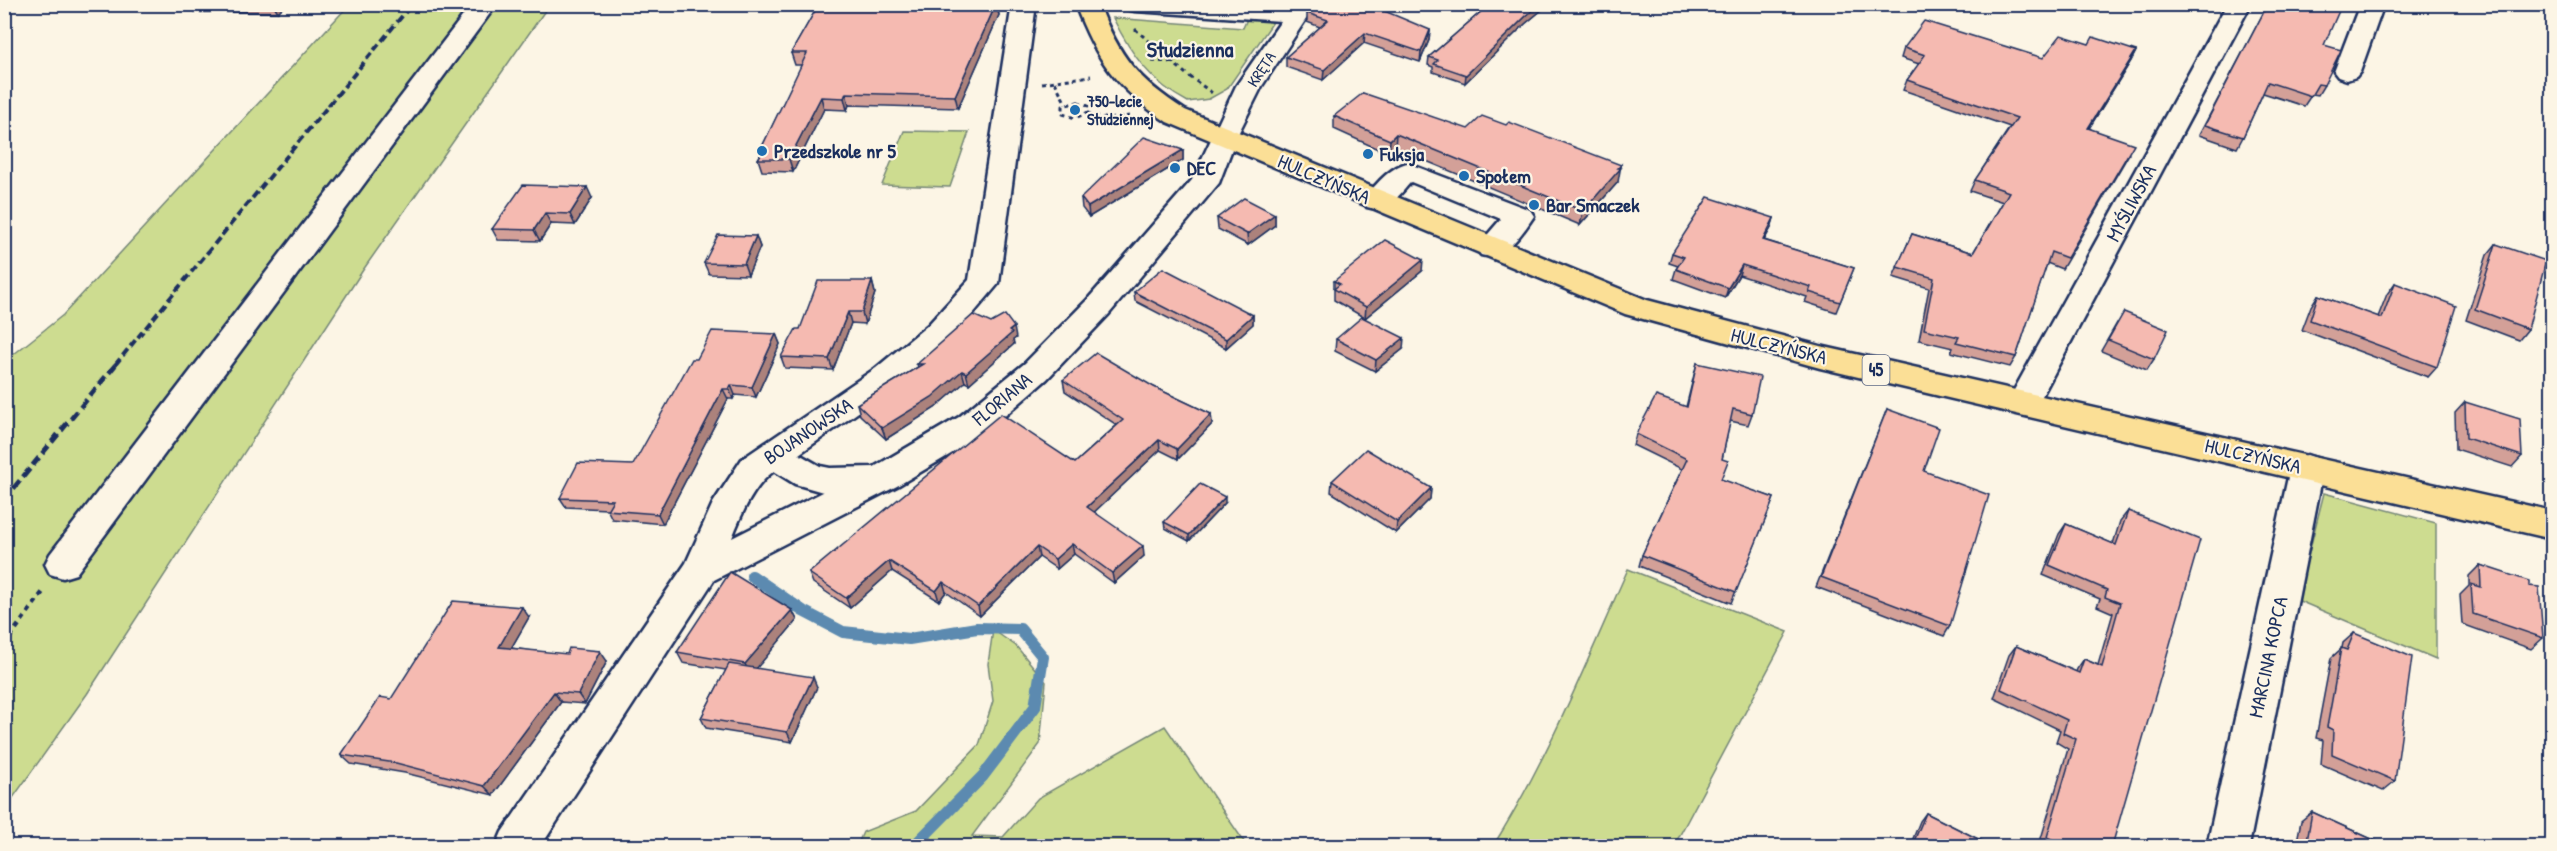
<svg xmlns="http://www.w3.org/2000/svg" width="2557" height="851" font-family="'Patrick Hand',sans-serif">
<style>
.green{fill:#cddc90;stroke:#748677;stroke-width:1.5}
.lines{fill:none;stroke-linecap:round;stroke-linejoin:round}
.stream{stroke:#5b8ab0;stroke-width:12}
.minor-casing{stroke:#1b2f5e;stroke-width:5}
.major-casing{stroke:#1b2f5e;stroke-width:5}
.path-far1{stroke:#1b2f5e;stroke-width:3;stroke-dasharray:4 4;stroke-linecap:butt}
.path{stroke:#1b2f5e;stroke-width:4.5;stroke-dasharray:5 5;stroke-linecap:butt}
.minor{fill:#fcf5e5;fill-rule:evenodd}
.major{fill:#fbdf96;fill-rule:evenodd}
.rail-far1{stroke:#1b2f5e;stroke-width:4;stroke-dasharray:8 4;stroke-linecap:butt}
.rail{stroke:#1b2f5e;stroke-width:5;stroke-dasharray:10 5;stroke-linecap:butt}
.wall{fill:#d3a098;stroke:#1b2f5e;stroke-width:1.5}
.shaded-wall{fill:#ac827c;stroke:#1b2f5e;stroke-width:1.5}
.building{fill:#f5bab1;stroke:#1b2f5e;stroke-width:1.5}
.poi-dot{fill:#1f6fb2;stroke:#fcf5e5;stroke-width:2}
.labels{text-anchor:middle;stroke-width:4.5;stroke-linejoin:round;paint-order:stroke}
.far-street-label{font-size:16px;fill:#1b2f5e;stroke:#fcf5e5}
.far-poi-label{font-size:16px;font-weight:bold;fill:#1b2f5e;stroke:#fcf5e5;text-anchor:start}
.shield{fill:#fcf5e5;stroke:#5e6a86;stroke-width:1.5}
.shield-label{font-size:18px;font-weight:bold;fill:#1b2f5e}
.poi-label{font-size:20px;font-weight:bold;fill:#1b2f5e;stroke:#fcf5e5;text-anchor:start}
.street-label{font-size:20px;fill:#1b2f5e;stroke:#fcf5e5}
.far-district-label{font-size:22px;font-weight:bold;fill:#1b2f5e;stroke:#fcf5e5}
</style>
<rect width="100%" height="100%" fill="#fcf5e5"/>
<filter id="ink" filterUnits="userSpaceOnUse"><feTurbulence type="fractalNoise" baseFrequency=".0167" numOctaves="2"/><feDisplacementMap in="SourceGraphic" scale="12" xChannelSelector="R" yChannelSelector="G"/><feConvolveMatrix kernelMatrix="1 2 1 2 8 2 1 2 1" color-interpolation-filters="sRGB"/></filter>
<g filter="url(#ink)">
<!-- green -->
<g class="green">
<polygon points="349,5 549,5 363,270 87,694 5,809 4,362 63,315"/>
<path d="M 1113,18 L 1243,28 L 1247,19 L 1262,19 L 1273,22 L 1227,89 L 1209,99 L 1188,102 C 1151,83 1131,54 1113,18 Z"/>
<polygon points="904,131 969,132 950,187 882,185"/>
<polygon points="2324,493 2436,523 2436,659 2297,600"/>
<path d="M 1628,569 L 1788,632 L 1674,846 L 1493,846 C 1548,759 1586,663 1628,569 Z"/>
<polygon points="993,630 1016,646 1046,682 1040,744 972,836 1003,837 1038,798 1165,726 1247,846 857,846 863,832 916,811 979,745 993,701 988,664"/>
</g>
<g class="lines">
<!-- stream -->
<polyline class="stream" points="752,576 803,611 843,632 909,639 977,628 1020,629 1043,657 1035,707 983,776 914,846"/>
<!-- minor casing -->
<g class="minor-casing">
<g id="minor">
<polygon points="472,4 497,4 76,574 63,578 50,574 45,564 50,554"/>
<path d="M 1012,4 L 1036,4 L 999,283 L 950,341 L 898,384 L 799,454 L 820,466 L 830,468 L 874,467 L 959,417 L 1025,363 L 1087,300 L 1192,180 L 1236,86 L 1281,21 L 1135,11 L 1127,9 L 1123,4 L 1248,4 L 1290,7 L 1292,4 L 1316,4 L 1262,86 L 1237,136 L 1219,183 L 1109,314 L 1047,379 L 983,435 L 897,486 L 714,580 L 541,846 L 496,846 L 502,832 L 686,563 L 713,503 L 742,459 L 876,368 L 928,325 L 969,280 ZM 774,471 L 795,484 L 823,492 L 732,538 C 741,515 754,485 774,471 Z"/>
<polygon points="2227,4 2251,4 2034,411 2023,415 2012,411 2007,403"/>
<polygon points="2360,4 2384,4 2360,72 2356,77 2347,80 2338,77 2334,72"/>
<path d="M 1407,163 L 1530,210 L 1534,216 C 1522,234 1504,261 1481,255 L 1476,248 L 1501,219 L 1411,182 C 1398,196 1388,213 1367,207 L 1363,201 C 1373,187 1390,167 1407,163 Z"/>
<polygon points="2307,455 2319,459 2324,468 2249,846 2207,846 2290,468 2295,459"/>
</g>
</g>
<!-- major casing -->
<g class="major-casing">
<path id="major" d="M 1075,4 L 1099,4 C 1119,57 1138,80 1185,110 L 1647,300 L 1820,346 L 2552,511 L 2552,539 L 1820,368 L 1625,314 L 1167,122 C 1117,89 1096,60 1075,4 Z"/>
</g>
<!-- path-far1 -->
<g class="path-far1">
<polyline points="1135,29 1186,74 1215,95"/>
<polyline points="1152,61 1172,62"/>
<polyline points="1055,82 1066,104"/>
<polyline points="1042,83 1091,76"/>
<polygon points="1078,102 1088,106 1087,113 1075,118 1063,114 1063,106"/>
<polyline points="1087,113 1108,119 1130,116"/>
</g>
<!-- path -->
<polyline class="path" points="4,645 45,589"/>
<!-- minor -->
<use href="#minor" class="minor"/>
<!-- major -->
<use href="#major" class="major"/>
<!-- rail-far1 -->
<polyline class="rail-far1" points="115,365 412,4"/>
<!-- rail -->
<polyline class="rail" points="4,500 117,363"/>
</g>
<!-- wall -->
<g class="wall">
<polygon points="189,4 286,4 278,12 194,12"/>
<polygon points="819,4 997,4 999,15 958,108 849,105 847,110 824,109 793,172 762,171 758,159 761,154 760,151 802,65 795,65 791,53"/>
<polygon points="1490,4 1549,4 1525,24 1465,83 1433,72 1433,67 1428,65 1429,57"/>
<polygon points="2268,4 2324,45 2324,85 2318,95 2312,94 2304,106 2263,93 2243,137 2237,148 2199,135"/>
<polygon points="1307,13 1430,30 1429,40 1420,62 1364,43 1323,80 1286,67 1286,57 1320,27 1307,22"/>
<polygon points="2089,44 2136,51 2131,61 2089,128 2129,154 2062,269 2047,263 2016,357 2010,367 1951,352 1953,348 1919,340 1929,288 1893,277 1912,234 1973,253 2003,202 1970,191 1975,180 2010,127 1903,90 1907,80 1919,64 1901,58 1904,48 2043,58"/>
<polygon points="1334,116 1468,129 1618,182 1580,225 1395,148 1389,154 1334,129"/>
<polygon points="1183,150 1183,160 1089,217 1082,208 1081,198"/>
<polygon points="592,198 575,225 551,224 540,241 498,240 492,229"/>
<polygon points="1275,214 1275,225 1248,245 1218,229 1217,218"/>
<polygon points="1774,218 1771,228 1764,240 1854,268 1836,312 1805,302 1807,297 1739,275 1725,298 1673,279 1676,269 1678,266 1669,263 1672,253"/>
<polygon points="756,236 760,247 748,275 709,274 704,263"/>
<polygon points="2496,244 2528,329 2519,340 2466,320 2487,255"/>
<polygon points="1422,271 1365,318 1334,300 1334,281"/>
<polygon points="872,281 875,293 865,324 851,323 833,370 785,368 781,357 800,329"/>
<polygon points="2395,283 2437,367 2428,377 2302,330 2311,306 2318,295 2378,317 2387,294"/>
<polygon points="1134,292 1253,315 1253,324 1226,348 1135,301"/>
<polygon points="2117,323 2154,359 2147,370 2101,351"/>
<polygon points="776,334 780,344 756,397 735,395 733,399 728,399 663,524 612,519 607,509 566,507 560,498 633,465"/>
<polygon points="1016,338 1013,340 1014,344 969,384 965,382 935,408 886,439 860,415 857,404 918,367 917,364"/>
<polygon points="1336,339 1403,349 1375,371 1335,351"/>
<polygon points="1697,363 1752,414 1748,425 1730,421 1722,459 1721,480 1774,498 1731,603 1639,566 1642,555 1682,469 1633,445 1636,434 1686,407"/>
<polygon points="1063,380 1154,387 1211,414 1212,424 1178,459 1160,450 1094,512 1144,556 1114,583 1074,554 1057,569 1039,557 980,616 946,592 939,601 892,571 850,608 813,583 809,573 1075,463 1117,425 1065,391"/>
<polygon points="2465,402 2522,456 2512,467 2456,449 2455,413"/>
<polygon points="1887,409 1924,471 1950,626 1944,636 1816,587"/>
<polygon points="1332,481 1431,488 1430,499 1396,533 1331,492"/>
<polygon points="1225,503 1189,541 1165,528 1164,522"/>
<polygon points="2128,511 2112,846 2041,846 2039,845 2068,749 2056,742 2060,730 1994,698 2009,655 2016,646 2076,672 2077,669 2084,659 2098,665 2113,613 2097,606 2100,599 2043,575 2059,534 2066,524 2113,544 2120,521"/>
<polygon points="2480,565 2529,586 2543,638 2531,649 2462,624 2460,595 2469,586 2469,576"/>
<polygon points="792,610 797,620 756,668 817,687 792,742 706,728 701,718 726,670 683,663 677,652"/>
<polygon points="529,617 511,648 607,661 585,704 561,702 493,795 405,773 351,764 341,755 391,699"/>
<polygon points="2354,633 2395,781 2383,791 2321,764 2323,740 2316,738 2331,658 2342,648 2343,643"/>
<polygon points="2312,812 2387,846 2296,846 2301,821"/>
<polygon points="1926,813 1992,846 1910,846 1920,821"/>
</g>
<!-- shaded-wall -->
<g class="shaded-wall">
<polygon points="273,4 286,4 278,12"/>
<polygon points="996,4 999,15 958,108 955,96"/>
<polygon points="1540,4 1549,4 1525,24 1465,83 1466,75 1526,16"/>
<polygon points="1430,30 1429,40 1420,62 1421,52"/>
<polygon points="1365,33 1364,43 1323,80 1324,70"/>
<polygon points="2136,51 2131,61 2083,138 2088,128"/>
<polygon points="846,93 849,105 847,110 844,98"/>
<polygon points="821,97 824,109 793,172 789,159"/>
<polygon points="1396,134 1395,148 1389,154 1390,140"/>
<polygon points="1183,150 1183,160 1089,217 1088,207"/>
<polygon points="1621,165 1618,182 1580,225 1583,211"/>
<polygon points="587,187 592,198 575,225 570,214"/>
<polygon points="545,213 551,224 540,241 534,230"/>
<polygon points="1275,214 1275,225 1248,245 1247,234"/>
<polygon points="1774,218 1771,228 1759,250 1763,240"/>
<polygon points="756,236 760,247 748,275 744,264"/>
<polygon points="1423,260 1422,271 1365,318 1366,307"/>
<polygon points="1742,265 1739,275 1725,298 1728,288"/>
<polygon points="872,281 875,293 865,324 862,312"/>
<polygon points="848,312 851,323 833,370 829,359"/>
<polygon points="1253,315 1253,324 1226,348 1226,339"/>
<polygon points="1014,327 1016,338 1013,340 1014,344 969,384 966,373"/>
<polygon points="776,334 780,344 756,397 752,387"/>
<polygon points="1404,338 1403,349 1375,371 1376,360"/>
<polygon points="962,371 965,382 935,408 886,439 882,428"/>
<polygon points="731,385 735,395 733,399 729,389"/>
<polygon points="723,389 728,399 663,524 658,514"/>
<polygon points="1211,414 1212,424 1178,459 1177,449"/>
<polygon points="1159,440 1160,450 1089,517 1087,507"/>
<polygon points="1431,488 1430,499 1396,533 1397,522"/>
<polygon points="1225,497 1225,503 1189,541 1189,535"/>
<polygon points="1072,544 1074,554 1057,569 1055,559"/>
<polygon points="1143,546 1144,556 1114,583 1112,573"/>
<polygon points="1037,547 1039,557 980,616 978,606"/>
<polygon points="889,561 892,571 850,608 846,598"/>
<polygon points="943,582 946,592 939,601 936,591"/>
<polygon points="522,607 529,617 506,657 499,647"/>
<polygon points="792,610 797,620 751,675 745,664"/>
<polygon points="600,651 607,661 585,704 578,694"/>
<polygon points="813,677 817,687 792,742 787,732"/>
<polygon points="554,692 561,702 493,795 484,786"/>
</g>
<!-- building -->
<g class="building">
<polygon points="819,4 996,4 955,96 846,93 844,98 821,97 789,159 758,159 763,151 760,151 807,53 791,53"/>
<polygon points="1312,4 1361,4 1387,12 1430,30 1421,52 1365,33 1324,70 1286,57 1328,20 1307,13"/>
<polygon points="1490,4 1540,4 1526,16 1466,75 1434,64 1438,60 1429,57"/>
<polygon points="2268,4 2342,4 2324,45 2341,50 2324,85 2318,84 2311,96 2268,82 2243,137 2205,125"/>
<polygon points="1924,21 2043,58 2061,35 2089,44 2093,37 2136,51 2088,128 2134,144 2067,258 2051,252 2016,357 1956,342 1959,337 1924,329 1934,278 1897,267 1912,234 1973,253 2009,192 1975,180 2017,118 1907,80 1925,55 1904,48"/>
<polygon points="1363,93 1468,129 1482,116 1506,125 1509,122 1621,165 1618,168 1621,168 1583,211 1396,134 1390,140 1334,116"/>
<polygon points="1144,137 1183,150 1088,207 1081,198"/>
<polygon points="523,185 587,187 570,214 545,213 534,230 492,229"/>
<polygon points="1708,197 1774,218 1763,240 1854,268 1840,302 1809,292 1811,287 1742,265 1728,288 1676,269 1684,257 1672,253"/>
<polygon points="1244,198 1275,214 1247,234 1217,218"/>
<polygon points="718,235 756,236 744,264 704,263"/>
<polygon points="1385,240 1423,260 1366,307 1334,289 1340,284 1334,281"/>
<polygon points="2496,244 2546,261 2528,329 2475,309"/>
<polygon points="1163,268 1253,315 1226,339 1134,292"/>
<polygon points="818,281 872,281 862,312 848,312 829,359 781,357 796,329 800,329"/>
<polygon points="2395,283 2456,306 2437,367 2310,320 2318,295 2382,318"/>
<polygon points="2124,312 2168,330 2154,359 2108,340"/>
<polygon points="973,315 991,323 1005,315 1014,327 1009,331 1012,333 966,373 962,371 932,397 882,428 857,404 923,364 917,364"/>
<polygon points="1362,317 1404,338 1376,360 1336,339"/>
<polygon points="712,331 776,334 752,387 731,385 729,389 723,389 658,514 607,510 613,500 560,498 578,463 633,465 692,359 697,359"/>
<polygon points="1096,353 1154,387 1211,414 1177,449 1159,440 1087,507 1143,546 1112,573 1072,544 1055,559 1037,547 978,606 943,582 936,591 889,561 846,598 809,573 1001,414 1075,463 1123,420 1063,380"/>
<polygon points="1697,363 1760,377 1752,414 1733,409 1722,459 1728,461 1721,479 1774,498 1736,592 1642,555 1687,459 1636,434 1656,396 1687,407"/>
<polygon points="2465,402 2520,419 2522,456 2466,438"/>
<polygon points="1887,409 1939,428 1924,471 1989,495 1950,626 1821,577"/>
<polygon points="1366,449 1431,488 1397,522 1332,481"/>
<polygon points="1200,484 1225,497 1189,535 1164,522"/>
<polygon points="2128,511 2200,540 2112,846 2066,846 2047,837 2076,739 2063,733 2067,720 2001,689 2016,646 2079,673 2084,659 2102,667 2120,603 2105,597 2107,590 2049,565 2066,524 2116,545"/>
<polygon points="2480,565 2529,581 2529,586 2539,587 2543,638 2473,614 2471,584 2481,587"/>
<polygon points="730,572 792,610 745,664 677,652"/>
<polygon points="453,601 522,607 499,647 567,654 569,648 600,651 578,694 554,692 484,786 396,763 341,755 380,697 391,699"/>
<polygon points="2354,633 2412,657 2395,781 2332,754 2333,730 2327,727 2332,700 2341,648 2347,650"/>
<polygon points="729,664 813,677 787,732 701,718"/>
<polygon points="2312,812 2387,846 2306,846"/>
<polygon points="1926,813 1992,846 1912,846"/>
</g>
</g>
<!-- markers -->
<g class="poi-dot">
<circle cx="1075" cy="110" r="6"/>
<circle cx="762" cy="151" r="6"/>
<circle cx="1368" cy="154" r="6"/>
<circle cx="1175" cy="168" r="6"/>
<circle cx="1464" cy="176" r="6"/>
<circle cx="1534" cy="205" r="6"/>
</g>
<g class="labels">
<!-- far-street labels -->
<g class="far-street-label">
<text transform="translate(1261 69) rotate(-57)" y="6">KRĘTA</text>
</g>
<!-- far-poi labels -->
<g class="far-poi-label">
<text x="1087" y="107">750-lecie<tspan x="1087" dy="18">Studziennej</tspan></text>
</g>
<!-- shield labels -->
<rect class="shield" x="1862.5" y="355" width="27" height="30" rx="4.5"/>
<g class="shield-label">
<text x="1876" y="376">45</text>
</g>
<!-- poi labels -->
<g class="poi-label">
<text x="774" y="158">Przedszkole nr 5</text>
<text x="1380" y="161">Fuksja</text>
<text x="1187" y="175">DEC</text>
<text x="1476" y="183">Społem</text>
<text x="1546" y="212">Bar Smaczek</text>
</g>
<!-- street labels -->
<g class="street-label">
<text transform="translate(1324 179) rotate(23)" y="7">HULCZYŃSKA</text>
<text transform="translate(2131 203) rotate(-62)" y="7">MYŚLIWSKA</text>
<text transform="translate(1779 346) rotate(14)" y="7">HULCZYŃSKA</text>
<text transform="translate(1002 399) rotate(-40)" y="7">FLORIANA</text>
<text transform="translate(808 431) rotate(-34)" y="7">BOJANOWSKA</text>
<text transform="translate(2253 456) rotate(13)" y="7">HULCZYŃSKA</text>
<text transform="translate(2268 657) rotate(-78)" y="7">MARCINA KOPCA</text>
</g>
<!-- far-district labels -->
<g class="far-district-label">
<text x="1190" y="57">Studzienna</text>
</g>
</g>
<!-- margin -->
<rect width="2557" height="851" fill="none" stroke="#fcf5e5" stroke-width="24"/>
<rect x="12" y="12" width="2533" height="827" fill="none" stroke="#1b2f5e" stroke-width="2" filter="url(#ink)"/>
</svg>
